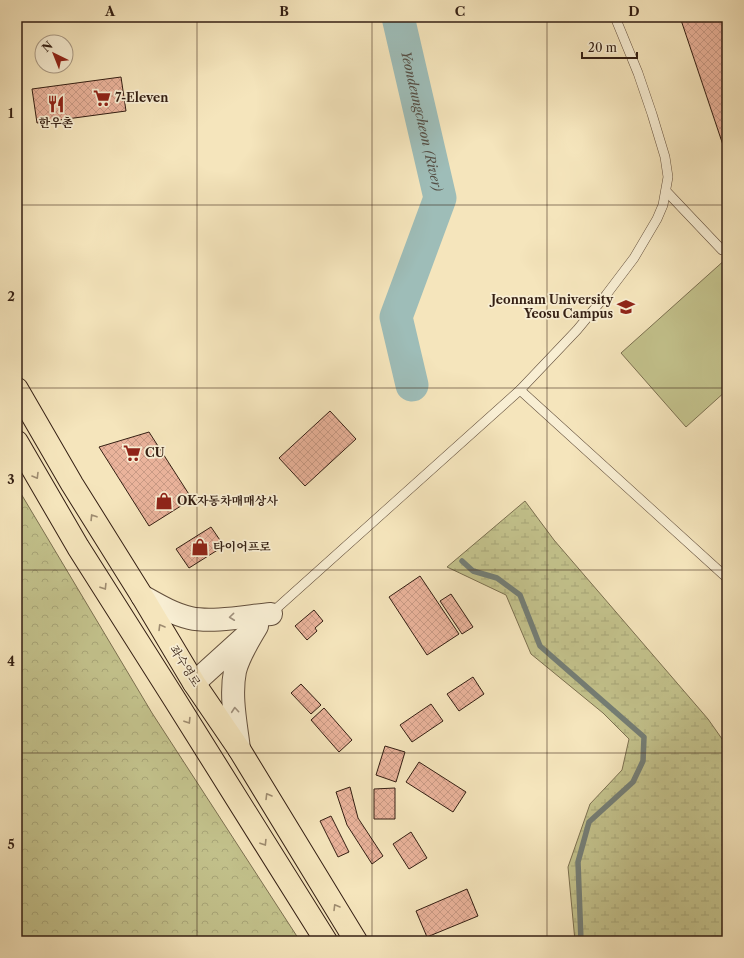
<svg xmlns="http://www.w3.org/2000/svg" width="744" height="958" font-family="'Libre Caslon Text','Noto Serif KR',serif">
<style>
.forest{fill:url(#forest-crowns);stroke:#7c7050}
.wetland{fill:url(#wetland-marsh);stroke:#7c7050}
.pitch{fill:#c3c28c;stroke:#7c7050}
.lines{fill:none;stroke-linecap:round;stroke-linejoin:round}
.stream{stroke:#747e76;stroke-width:5.5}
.river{stroke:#9ebdb8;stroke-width:33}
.building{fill:url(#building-cross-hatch);stroke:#341f13}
.service-casing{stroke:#64503d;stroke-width:10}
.tertiary-casing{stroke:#64503d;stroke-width:24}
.primary-casing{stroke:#341f13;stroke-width:24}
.service{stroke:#f8eed3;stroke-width:9}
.tertiary{stroke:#f8eed3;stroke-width:22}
.primary{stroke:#f5e5bc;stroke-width:22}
.oneway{stroke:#9e8c70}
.oneway2{stroke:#a0917d}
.grid{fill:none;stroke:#341f13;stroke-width:1;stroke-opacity:0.55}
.labels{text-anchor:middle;stroke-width:3.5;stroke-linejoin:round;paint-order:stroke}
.poi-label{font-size:12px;font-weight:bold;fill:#341f13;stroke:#f8eed3;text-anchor:start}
.street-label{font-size:12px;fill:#341f13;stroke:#f8eed3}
.water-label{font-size:13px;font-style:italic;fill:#544e45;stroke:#f8eed3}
.neatline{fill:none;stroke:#341f13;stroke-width:1.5}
.grid-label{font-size:13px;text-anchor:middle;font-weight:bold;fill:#341f13}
</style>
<defs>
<pattern id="forest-crowns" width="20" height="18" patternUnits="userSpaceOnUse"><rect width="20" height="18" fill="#c3c28c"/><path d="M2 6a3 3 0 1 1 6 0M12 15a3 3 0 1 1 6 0" fill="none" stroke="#a8a678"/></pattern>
<pattern id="wetland-marsh" width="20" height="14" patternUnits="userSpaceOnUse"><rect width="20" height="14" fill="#c3c28c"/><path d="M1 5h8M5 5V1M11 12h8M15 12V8" fill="none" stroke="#a8a678"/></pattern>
<pattern id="building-cross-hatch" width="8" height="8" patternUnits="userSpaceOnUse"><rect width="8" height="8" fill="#eab39b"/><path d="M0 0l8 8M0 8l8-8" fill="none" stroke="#c99a85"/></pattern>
</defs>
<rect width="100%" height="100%" fill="#f5e5bc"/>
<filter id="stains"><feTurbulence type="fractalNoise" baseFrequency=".005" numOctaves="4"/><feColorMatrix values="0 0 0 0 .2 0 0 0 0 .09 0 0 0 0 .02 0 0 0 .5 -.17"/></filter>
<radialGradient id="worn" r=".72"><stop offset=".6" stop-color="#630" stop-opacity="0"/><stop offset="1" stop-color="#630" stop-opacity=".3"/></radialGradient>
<!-- forest -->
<polygon class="forest" points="17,487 152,713 300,941 17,941"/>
<!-- wetland -->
<polygon class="wetland" points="525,501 554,540 708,719 727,746 727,941 575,941 568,867 590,804 622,770 629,739 603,713 531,654 506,595 447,567"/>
<!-- pitch -->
<polygon class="pitch" points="727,258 727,390 686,427 621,353"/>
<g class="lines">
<!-- stream -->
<polyline class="stream" points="462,561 473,571 497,578 520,595 540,646 644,737 643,761 633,782 589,822 578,862 581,941"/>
<!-- river -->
<path class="river" id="s1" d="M 398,17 L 440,198 L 396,317 L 412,385"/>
</g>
<!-- building -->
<g class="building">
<polygon points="680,17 727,17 727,157"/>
<polygon points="121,77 126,111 37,123 32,89"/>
<polygon points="330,411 356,439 305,486 279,458"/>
<polygon points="149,432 192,499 149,526 99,447"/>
<polygon points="211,527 224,546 189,568 176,549"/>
<polygon points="420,576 459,634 427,655 389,597"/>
<polygon points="451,594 473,627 462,634 440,601"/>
<polygon points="314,610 323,621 315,628 317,631 307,640 295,626"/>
<polygon points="473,677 484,694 459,711 447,694"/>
<polygon points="301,684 321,705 311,714 291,693"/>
<polygon points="431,704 443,721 412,742 400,725"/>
<polygon points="324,708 352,740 339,752 311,720"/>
<polygon points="385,746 405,752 396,782 376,775"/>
<polygon points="419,762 466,792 453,812 406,782"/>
<polygon points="350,787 358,818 383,856 372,864 347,825 336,792"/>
<polygon points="395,788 395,819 374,819 374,789"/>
<polygon points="331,816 349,852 338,857 320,821"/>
<polygon points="411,832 427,858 409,869 393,844"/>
<polygon points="467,889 478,916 427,937 416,911"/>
</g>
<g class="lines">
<!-- service casing -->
<g class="service-casing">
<g id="service">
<polyline points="666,191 722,250"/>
<polyline points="520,390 727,578"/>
<polyline points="277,608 520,390 577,330 606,295 634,258 657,219 663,205 668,177 665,157 652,114 638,73 615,17"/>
</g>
</g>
<!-- tertiary casing -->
<g class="tertiary-casing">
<g id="tertiary">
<path d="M 142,596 C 158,605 173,614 190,618 C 212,623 248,616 271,614"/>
<polyline points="194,683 247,635"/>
<path d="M 239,749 C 236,724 230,696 235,671 C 239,655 249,640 257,626"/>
</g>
</g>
<!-- primary casing -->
<g class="primary-casing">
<g id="primary">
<polyline points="17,389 72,484 142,596 194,683 239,749 356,941"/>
<polyline points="17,442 78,547 175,700 326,941"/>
</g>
</g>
<!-- service -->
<use href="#service" class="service"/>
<!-- tertiary -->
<use href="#tertiary" class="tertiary"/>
<!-- primary -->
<use href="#primary" class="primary"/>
</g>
<!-- one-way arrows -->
<defs><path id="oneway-chevron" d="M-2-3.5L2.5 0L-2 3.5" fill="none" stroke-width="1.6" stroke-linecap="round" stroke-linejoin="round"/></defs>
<g class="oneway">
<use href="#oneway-chevron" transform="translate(36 476) rotate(59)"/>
<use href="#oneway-chevron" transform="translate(93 517) rotate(-122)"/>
<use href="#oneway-chevron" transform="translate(104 587) rotate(58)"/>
<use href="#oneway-chevron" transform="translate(161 627) rotate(-121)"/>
<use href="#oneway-chevron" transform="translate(188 721) rotate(58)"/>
<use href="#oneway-chevron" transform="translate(268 796) rotate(-121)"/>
<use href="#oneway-chevron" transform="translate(264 843) rotate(58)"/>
<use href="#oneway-chevron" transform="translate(336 907) rotate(-121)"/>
</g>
<g class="oneway2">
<use href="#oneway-chevron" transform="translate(232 617) rotate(174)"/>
<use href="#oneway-chevron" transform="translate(235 710) rotate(-95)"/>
</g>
<!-- grid -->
<path class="grid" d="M 197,17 L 197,941M 372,17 L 372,941M 547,17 L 547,941M 17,205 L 727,205M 17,388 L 727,388M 17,570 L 727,570M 17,753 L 727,753"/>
<!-- icons -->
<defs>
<g id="supermarket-bare" transform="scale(1.38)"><path d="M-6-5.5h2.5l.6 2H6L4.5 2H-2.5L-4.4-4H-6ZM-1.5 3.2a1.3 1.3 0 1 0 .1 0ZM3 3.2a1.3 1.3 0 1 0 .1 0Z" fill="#8f2418" stroke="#f8eed3" stroke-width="2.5" paint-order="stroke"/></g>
<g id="restaurant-bare" transform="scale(1.38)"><path d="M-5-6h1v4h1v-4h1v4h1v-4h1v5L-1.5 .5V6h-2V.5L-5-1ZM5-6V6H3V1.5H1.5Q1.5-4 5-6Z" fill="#8f2418" stroke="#f8eed3" stroke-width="2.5" paint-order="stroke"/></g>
<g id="university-bare" transform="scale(1.38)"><path d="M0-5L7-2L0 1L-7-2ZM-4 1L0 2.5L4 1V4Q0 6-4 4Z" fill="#8f2418" stroke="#f8eed3" stroke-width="2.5" paint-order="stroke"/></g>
<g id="shop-bare" transform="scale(1.38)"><path d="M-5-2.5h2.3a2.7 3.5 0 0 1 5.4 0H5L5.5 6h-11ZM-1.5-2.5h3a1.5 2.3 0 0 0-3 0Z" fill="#8f2418" stroke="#f8eed3" stroke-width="2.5" paint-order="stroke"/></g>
</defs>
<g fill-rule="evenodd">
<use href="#supermarket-bare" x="102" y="98"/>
<use href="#restaurant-bare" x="56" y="104"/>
<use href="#university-bare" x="626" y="307"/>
<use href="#supermarket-bare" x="132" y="453"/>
<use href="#shop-bare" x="164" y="501"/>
<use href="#shop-bare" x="200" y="547"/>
</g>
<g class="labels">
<!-- poi labels -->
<g class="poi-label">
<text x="115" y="102">7-Eleven</text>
<text x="56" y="127" text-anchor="middle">한우촌</text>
<text x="613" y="304" text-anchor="end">Jeonnam University<tspan x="613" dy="14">Yeosu Campus</tspan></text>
<text x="145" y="457">CU</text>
<text x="177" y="505">OK자동차매매상사</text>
<text x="213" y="551">타이어프로</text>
</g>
<!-- street labels -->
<g class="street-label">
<text transform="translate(185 666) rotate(58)" y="4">좌수영로</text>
</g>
<!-- water labels -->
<g class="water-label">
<text dy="5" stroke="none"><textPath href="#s1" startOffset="107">Yeondeungcheon (River)</textPath></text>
</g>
</g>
<!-- margin -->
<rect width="744" height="958" fill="none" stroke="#f5e5bc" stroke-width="44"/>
<!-- north arrow -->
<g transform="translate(54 54) rotate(317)"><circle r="19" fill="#f8eed3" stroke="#aa9b86"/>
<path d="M0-3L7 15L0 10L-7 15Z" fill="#8f2418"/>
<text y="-6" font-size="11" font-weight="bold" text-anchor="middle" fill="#341f13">N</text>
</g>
<!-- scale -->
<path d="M582 52v6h55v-6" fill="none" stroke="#341f13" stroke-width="2"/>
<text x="588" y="52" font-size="12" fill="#341f13" stroke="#f8eed3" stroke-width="3" paint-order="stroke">20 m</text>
<rect x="22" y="22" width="700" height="914" class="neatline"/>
<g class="grid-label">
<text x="110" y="16">A</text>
<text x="284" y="16">B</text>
<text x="460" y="16">C</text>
<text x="634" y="16">D</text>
<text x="11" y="118">1</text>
<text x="11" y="301">2</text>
<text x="11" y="484">3</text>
<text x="11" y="666">4</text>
<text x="11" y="849">5</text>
</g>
<rect width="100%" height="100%" filter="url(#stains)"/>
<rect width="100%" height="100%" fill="url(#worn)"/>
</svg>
